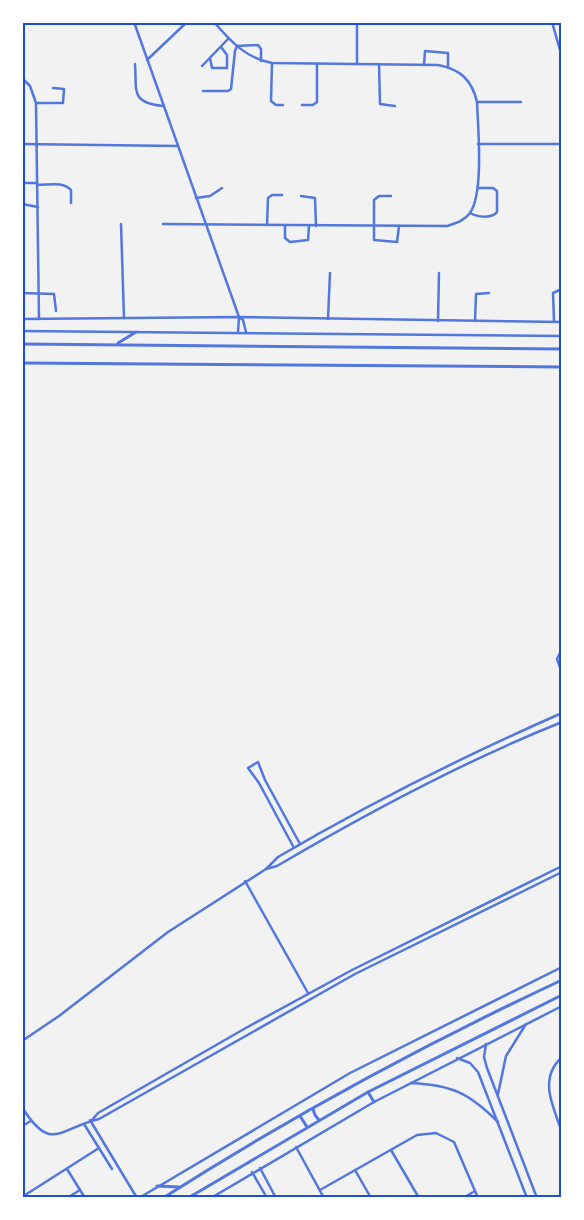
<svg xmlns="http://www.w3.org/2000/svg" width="584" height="1220" font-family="'Source Serif 4',serif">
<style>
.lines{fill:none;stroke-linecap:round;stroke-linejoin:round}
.minor{stroke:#5277de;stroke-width:2.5}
.tertiary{stroke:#5277de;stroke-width:3}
.neatline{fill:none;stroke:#1d4ed8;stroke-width:2}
</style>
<rect width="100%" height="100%" fill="#f2f2f2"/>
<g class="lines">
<!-- minor -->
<g class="minor">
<polyline points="134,22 239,317 243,320 246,332"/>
<polyline points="357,22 357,64"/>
<polyline points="552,22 562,57"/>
<polyline points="210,58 212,68 227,68 227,55 221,47"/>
<polyline points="147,60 187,22"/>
<polyline points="272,63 271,101 276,105 283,105"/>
<path d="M 135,64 C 137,91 130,103 163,106"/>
<polyline points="379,64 380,104 395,106"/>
<polyline points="424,65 425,51 448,53 448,67"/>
<polyline points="202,66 228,39"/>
<polyline points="22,78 30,86 36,103 39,319"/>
<polyline points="203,91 228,91 231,89 235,51 237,46 258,45 261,49 261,61"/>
<polyline points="477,102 521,102"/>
<polyline points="36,103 63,103 64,89 53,88"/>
<polyline points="302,105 313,105 317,102 317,64"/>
<polyline points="22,144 177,146"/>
<polyline points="478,144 562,144"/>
<polyline points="22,183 37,183"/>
<path d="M 37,185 C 49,185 63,181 71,190 L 71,203"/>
<polyline points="301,196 315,198 316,226"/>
<polyline points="391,196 379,196 374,200 374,240 397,242 399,226"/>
<polyline points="196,198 210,196 222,188"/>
<polyline points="22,204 38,207"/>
<path d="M 470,213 C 477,217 492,219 497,212 L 497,191 L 493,188 L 478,188"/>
<polyline points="121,224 124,318"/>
<path d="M 163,224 L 447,226 C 456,223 464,221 470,213 C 484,193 478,127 477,102 C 472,80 460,69 438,65 L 272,63 C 246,58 231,42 214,22"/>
<polyline points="267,225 268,198 272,195 282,195"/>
<polyline points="285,225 285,238 290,242 308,240 309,226"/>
<polyline points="22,293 54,294 56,311"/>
<polyline points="22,319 239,317 562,322"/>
<polyline points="328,319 330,273"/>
<polyline points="438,321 439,273"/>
<polyline points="475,321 476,294 489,293"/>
<polyline points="554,321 553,293 562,289"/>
<polyline points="22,331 562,336"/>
<polyline points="238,332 239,317"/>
<polyline points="562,649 557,659 562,673"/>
<polyline points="294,848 259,783 248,768 258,762 265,780 300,844"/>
<path d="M 266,869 L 277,866 C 369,812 462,762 562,722"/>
<polyline points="245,881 308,993"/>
<path d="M 22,1041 L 59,1016 L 168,932 L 266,869 L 278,857 C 370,803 464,756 562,713"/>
<polyline points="486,1044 484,1057 487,1068 537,1198"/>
<path d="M 562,1057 C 538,1079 553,1106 562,1132"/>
<polyline points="457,1058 470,1063 478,1072 527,1198"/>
<path d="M 411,1083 C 452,1085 469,1093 498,1122"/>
<polyline points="498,1094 506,1056 526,1024"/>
<path d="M 22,1107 C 51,1154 60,1128 99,1119 L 355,974 L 562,872"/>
<polyline points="90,1120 137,1198"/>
<polyline points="92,1120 98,1113 244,1029 352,970 562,866"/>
<polyline points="84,1124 112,1169"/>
<polyline points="22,1126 31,1121"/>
<polyline points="296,1147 324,1198"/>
<polyline points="391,1150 419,1198"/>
<polyline points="260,1168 276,1198"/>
<polyline points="67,1169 85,1198"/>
<polyline points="355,1170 371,1198"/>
<polyline points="252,1172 267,1198"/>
<polyline points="320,1190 417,1135 436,1133 454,1142 478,1198"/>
<polyline points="22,1197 99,1148"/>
<polyline points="67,1198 80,1190"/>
<polyline points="139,1198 350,1073 562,967"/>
<polyline points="211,1198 374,1102 562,1006"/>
<polyline points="463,1198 475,1191"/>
<polyline points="560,1198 562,1197"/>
</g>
<!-- tertiary -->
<g class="tertiary">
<polyline points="118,343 136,332"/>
<polyline points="22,344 562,349"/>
<polyline points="22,363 562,367"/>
<polyline points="368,1092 374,1102"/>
<polyline points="313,1109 315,1115 319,1120"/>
<polyline points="300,1116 307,1127"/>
<polyline points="157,1186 179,1187"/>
<path d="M 163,1198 C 290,1117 425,1044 562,980"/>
<polyline points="188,1198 368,1092 562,995"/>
</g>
</g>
<!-- border -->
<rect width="584" height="1220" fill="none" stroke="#ffffff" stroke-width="48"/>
<rect x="24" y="24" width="536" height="1172" class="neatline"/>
</svg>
